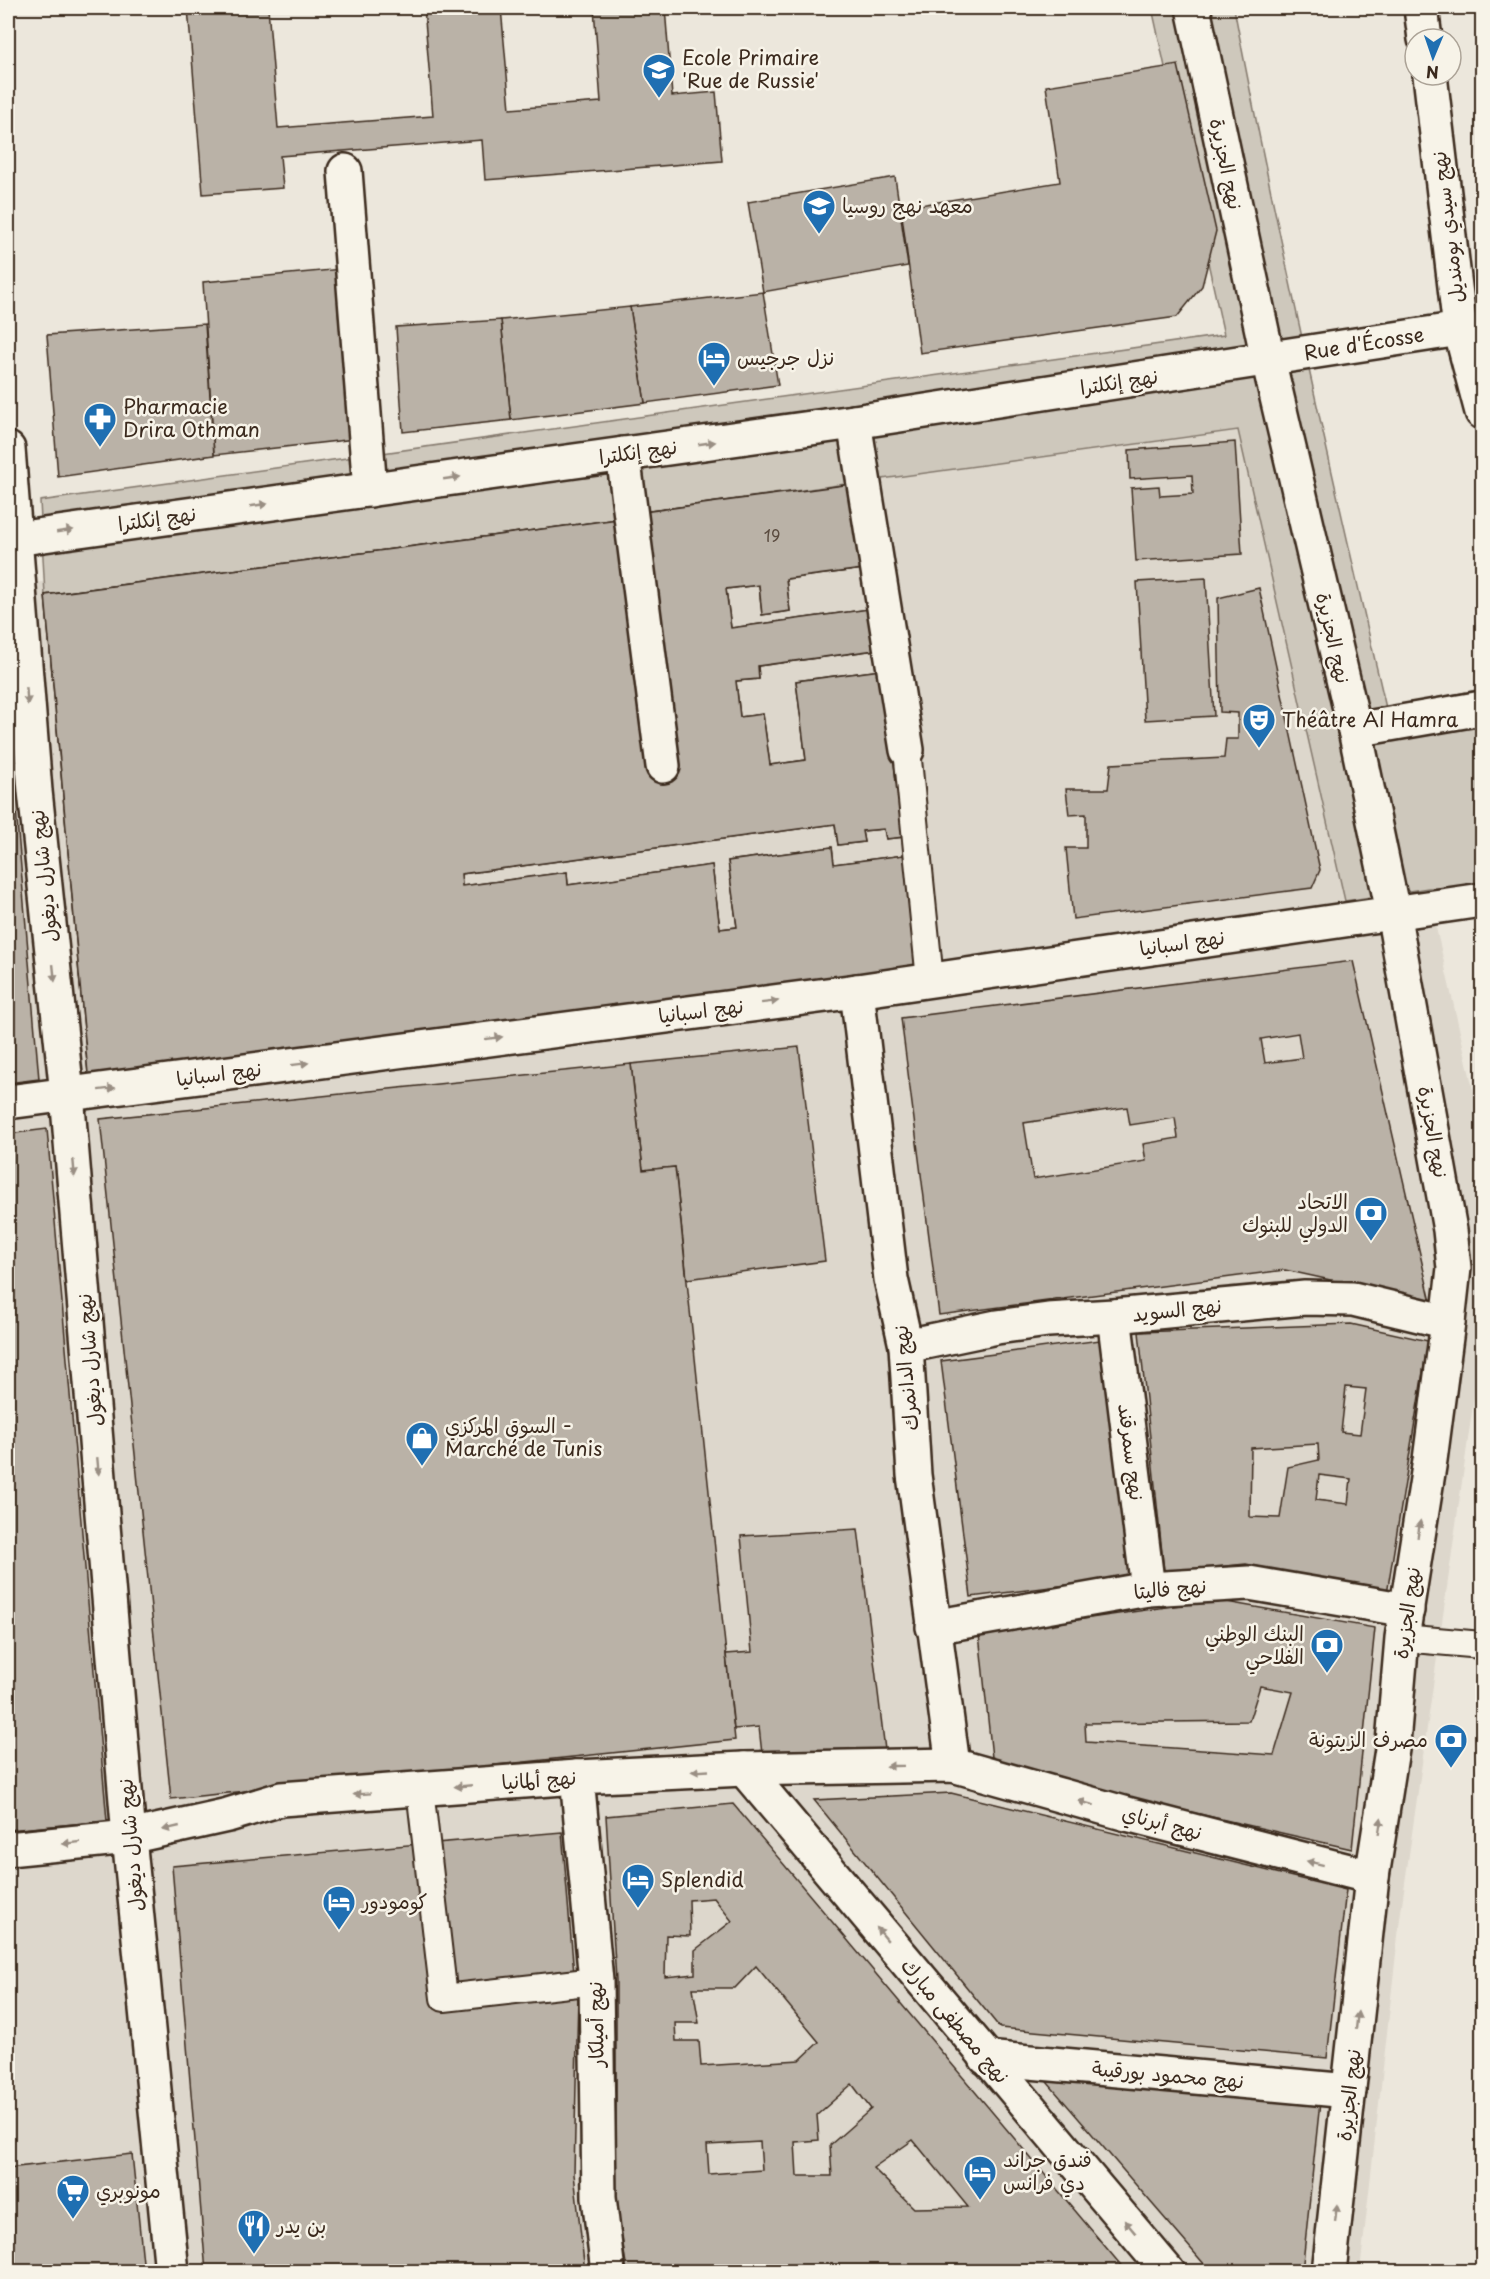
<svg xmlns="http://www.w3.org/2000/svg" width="1490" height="2279" font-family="'Playpen Sans','Playpen Sans Arabic',sans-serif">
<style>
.built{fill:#ddd7cc}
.green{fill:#cec8bc;stroke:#84796d;stroke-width:1.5}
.building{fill:#bab2a7;stroke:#3b2a1e;stroke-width:1.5;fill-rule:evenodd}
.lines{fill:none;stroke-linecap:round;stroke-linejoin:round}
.pedestrian-casing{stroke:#3b2a1e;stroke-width:30}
.minor-casing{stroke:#3b2a1e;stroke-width:38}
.primary-casing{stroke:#3b2a1e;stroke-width:38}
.pedestrian{stroke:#f7f3e8;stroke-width:26}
.minor{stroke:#f7f3e8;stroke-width:33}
.primary{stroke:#f7f3e8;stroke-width:33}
.oneway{fill:#998e83}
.labels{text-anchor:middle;stroke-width:5;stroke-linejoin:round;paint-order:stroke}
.number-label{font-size:16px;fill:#5b4c40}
.poi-label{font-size:20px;fill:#3b2a1e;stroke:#f7f3e8;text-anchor:start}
.street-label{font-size:20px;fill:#3b2a1e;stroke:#f7f3e8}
</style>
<rect width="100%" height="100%" fill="#ece7dc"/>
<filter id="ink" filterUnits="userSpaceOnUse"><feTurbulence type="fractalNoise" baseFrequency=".0167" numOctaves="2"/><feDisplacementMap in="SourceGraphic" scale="12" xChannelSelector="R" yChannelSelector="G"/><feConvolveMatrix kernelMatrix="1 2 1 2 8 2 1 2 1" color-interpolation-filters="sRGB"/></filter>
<g filter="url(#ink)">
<!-- built -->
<polygon class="built" points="1313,392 1482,1128 1482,1341 1400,1918 1360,2271 8,2272 8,587"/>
<!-- green -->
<path class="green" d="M 1152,8 L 1234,8 C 1279,243 1332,475 1386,708 L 1482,689 L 1482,887 L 1428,888 L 1345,901 L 1238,430 L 643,512 L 618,519 L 45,595 L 40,501 L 1224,335 Z"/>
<!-- building -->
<g class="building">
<polygon points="188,8 268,8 278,128 433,116 424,8 501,8 510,109 601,102 594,8 665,8 672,96 716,92 722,161 485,180 482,140 280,156 283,188 203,194"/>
<polygon points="1178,65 1216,231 1202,286 1177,317 920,353 901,208 1060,182 1046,86"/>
<polygon points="895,177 908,266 763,292 748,202"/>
<polygon points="342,269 355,439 214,455 203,282"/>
<polygon points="763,292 778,385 645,403 630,307"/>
<polygon points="630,307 645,403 511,420 501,320"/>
<polygon points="501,320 511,420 403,432 396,327"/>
<polygon points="205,324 214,455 58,477 47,335"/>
<polygon points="1235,442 1242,554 1136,561 1131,488 1159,486 1160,496 1193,494 1192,475 1130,479 1129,450"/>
<path d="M 852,484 L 863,569 L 786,579 L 790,611 L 762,615 L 759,585 L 726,589 L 731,628 L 869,609 L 875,650 L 758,666 L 759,679 L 736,681 L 740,717 L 763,714 L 770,765 L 806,760 L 796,681 L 881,670 L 904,837 L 886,839 L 884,829 L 862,831 L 864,842 L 838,845 L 835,824 L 461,874 L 462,886 L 567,872 L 568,885 L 712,865 L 720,929 L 737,927 L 728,861 L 832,847 L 834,864 L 904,855 L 918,967 L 88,1074 L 45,595 L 618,519 L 653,778 L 678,775 L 643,512 ZM 553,598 L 558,637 L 530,641 L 543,740 L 440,755 L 442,769 L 165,807 L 152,718 L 260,703 L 270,776 L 404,759 L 397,709 L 525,692 L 513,604 ZM 169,872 L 175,924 L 158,926 L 152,874 ZM 584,916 L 588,956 L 573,958 L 568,917 ZM 180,953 L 184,992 L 164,997 L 162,970 ZM 261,968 L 263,986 L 232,989 L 229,972 Z"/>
<polygon points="852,484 863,569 786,579 790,611 762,615 759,585 726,589 731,628 869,609 875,650 758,666 759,679 736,681 740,717 763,714 770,765 806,760 796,681 881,670 904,837 886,839 884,829 862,831 864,842 838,845 835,824 461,874 462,886 567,872 568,885 712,865 720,929 737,927 728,861 832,847 834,864 904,855 918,967 88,1074 45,595 618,519 653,778 678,775 643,512"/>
<polygon points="1206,578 1214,716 1145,720 1137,582"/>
<polygon points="1259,588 1320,870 1312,888 1073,919 1066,848 1086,848 1086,814 1069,815 1066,789 1108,789 1111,764 1224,758 1226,739 1238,739 1238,713 1220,712 1218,598"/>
<polygon points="8,715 39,1079 8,1083"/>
<path d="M 1353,961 L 1431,1302 L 1285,1270 L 939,1315 L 901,1018 ZM 1298,1033 L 1302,1058 L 1265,1063 L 1261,1039 ZM 1127,1107 L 1130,1125 L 1175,1118 L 1178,1138 L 1143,1144 L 1146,1161 L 1033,1179 L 1024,1123 Z"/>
<polygon points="799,1047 825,1261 687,1279 675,1167 643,1170 631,1064"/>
<polygon points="631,1064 643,1170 675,1167 735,1740 171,1799 100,1119"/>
<polygon points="47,1129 107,1821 8,1830 8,1134"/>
<path d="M 1351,1324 L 1428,1341 L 1387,1593 L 1246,1564 L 1164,1572 L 1139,1332 ZM 1346,1387 L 1366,1389 L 1360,1434 L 1341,1432 ZM 1318,1444 L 1319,1460 L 1288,1467 L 1280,1518 L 1250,1517 L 1251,1448 ZM 1319,1475 L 1351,1479 L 1348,1504 L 1316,1500 Z"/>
<polygon points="1100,1340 1130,1577 971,1597 941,1361"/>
<polygon points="858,1529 885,1750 763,1763 759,1727 734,1729 726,1654 752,1652 741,1536"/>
<path d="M 1215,1600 L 1375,1628 L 1352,1849 L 993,1767 L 979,1634 ZM 1260,1686 L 1293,1692 L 1274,1755 L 1086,1742 L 1085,1723 L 1249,1721 Z"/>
<polygon points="951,1793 1346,1890 1327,2058 1000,2028 814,1800"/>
<path d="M 733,1804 L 1125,2270 L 627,2272 L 616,2197 L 616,1980 L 606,1816 ZM 714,1898 L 732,1921 L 695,1950 L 695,1974 L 665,1977 L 666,1935 L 690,1936 L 689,1900 ZM 756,1966 L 819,2042 L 800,2060 L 701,2066 L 699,2041 L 676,2041 L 675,2023 L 699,2023 L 693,1988 L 735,1988 ZM 852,2084 L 871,2109 L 830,2145 L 832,2176 L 797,2176 L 795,2142 L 819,2140 L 817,2115 ZM 913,2140 L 968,2207 L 914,2208 L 873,2168 ZM 760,2142 L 762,2170 L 709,2174 L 707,2145 Z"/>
<polygon points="562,1832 574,1974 449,1985 436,1843"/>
<polygon points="419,1844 436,2008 578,1995 574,2174 585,2272 206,2272 172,1866"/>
<polygon points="1041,2075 1320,2102 1302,2272 1211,2272"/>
<polygon points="132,2154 144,2272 8,2272 8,2168"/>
</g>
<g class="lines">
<!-- pedestrian casing -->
<g class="pedestrian-casing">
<g id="pedestrian">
<polyline points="907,750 930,980"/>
<polyline points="1402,1638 1482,1645"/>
<polyline points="420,1789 444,1998 596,1981"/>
</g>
</g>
<!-- minor casing -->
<g class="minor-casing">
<g id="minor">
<polyline points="1421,8 1425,39"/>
<polyline points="1430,75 1460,329 1482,412"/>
<polyline points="345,171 370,490"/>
<polyline points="854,422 907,750"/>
<polyline points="8,449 35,791 67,1094 129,1837 172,2272"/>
<polyline points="623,454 663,766"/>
<polyline points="8,540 854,422 1460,329"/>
<polyline points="1355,730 1482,708"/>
<polyline points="857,991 891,1279 906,1346 914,1475 953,1765"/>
<polyline points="8,1102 857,991 1482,900"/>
<polyline points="1114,1316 1148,1589"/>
<polyline points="906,1346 997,1327 1048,1320 1114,1316 1305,1298 1353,1299 1448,1322"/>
<polyline points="933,1627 1148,1589 1249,1583 1407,1610"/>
<polyline points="744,1769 1168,2272"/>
<polyline points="577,1777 596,1981 599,2197 608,2272"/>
<polyline points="8,1849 129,1837 228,1815 281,1799 577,1777 744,1769 953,1765 1127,1814 1372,1877"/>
<polyline points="986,2058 1349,2091"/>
</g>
</g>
<!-- primary casing -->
<g class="primary-casing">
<polyline id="primary" points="1193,8 1268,359 1355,730 1393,912 1450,1230 1454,1268 1448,1322 1430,1460 1402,1638 1393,1743 1372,1877 1329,2272"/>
</g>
<!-- pedestrian -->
<use href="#pedestrian" class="pedestrian"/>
<!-- minor -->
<use href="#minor" class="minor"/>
<!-- primary -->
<use href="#primary" class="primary"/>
</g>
<!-- one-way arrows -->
<defs><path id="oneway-solid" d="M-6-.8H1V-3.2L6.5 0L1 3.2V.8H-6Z" transform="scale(1.5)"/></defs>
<g class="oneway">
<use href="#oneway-solid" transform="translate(707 443) rotate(-8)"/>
<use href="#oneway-solid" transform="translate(452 478) rotate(-8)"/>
<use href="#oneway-solid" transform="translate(259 505) rotate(-8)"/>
<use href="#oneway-solid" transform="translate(65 531) rotate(-8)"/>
<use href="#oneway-solid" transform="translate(27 696) rotate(86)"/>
<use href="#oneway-solid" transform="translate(54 973) rotate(84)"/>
<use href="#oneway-solid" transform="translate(770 1002) rotate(-7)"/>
<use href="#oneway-solid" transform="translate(494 1038) rotate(-7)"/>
<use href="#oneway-solid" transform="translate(300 1064) rotate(-7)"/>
<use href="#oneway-solid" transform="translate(107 1089) rotate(-7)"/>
<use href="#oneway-solid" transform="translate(74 1168) rotate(85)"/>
<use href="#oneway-solid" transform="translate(98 1466) rotate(85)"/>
<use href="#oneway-solid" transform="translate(1419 1529) rotate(-81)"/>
<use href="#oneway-solid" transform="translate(895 1766) rotate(179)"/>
<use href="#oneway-solid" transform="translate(700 1771) rotate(177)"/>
<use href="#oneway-solid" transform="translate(463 1786) rotate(175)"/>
<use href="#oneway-solid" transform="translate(362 1794) rotate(176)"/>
<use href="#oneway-solid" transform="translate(1086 1803) rotate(-164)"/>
<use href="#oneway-solid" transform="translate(1380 1826) rotate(-81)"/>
<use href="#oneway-solid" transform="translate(171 1828) rotate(167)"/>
<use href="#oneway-solid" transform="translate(71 1843) rotate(174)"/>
<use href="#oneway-solid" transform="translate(1315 1863) rotate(-166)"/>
<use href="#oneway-solid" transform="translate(882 1934) rotate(-130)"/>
<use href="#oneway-solid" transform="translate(1357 2020) rotate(-84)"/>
<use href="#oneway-solid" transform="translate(1336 2213) rotate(-84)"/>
<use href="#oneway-solid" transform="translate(1130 2227) rotate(-130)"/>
</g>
</g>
<!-- icons -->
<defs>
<g id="school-pin" transform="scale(1.725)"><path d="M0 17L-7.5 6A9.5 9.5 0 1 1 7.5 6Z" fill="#1f6fb2" stroke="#f7f3e8"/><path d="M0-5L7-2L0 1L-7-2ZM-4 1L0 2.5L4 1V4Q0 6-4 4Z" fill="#fff"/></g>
<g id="hotel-pin" transform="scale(1.725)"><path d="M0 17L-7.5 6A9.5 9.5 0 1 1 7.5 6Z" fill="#1f6fb2" stroke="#f7f3e8"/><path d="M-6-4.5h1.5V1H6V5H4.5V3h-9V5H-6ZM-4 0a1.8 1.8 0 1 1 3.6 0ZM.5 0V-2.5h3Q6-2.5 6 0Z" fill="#fff"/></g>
<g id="pharmacy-pin" transform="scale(1.725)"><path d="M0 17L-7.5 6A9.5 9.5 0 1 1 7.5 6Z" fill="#1f6fb2" stroke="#f7f3e8"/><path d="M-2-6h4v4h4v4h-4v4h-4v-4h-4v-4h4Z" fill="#fff"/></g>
<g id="theatre-pin" transform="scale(1.725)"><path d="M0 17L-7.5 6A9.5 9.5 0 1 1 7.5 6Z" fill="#1f6fb2" stroke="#f7f3e8"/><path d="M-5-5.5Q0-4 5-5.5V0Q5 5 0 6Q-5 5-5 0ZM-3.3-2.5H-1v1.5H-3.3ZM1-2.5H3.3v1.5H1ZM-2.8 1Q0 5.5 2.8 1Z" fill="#fff"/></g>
<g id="bank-pin" transform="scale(1.725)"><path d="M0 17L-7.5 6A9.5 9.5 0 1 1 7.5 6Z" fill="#1f6fb2" stroke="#f7f3e8"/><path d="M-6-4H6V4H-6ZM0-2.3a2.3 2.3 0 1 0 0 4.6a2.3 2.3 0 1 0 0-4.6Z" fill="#fff"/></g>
<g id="shop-pin" transform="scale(1.725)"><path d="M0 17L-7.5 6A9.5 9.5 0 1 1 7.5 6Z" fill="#1f6fb2" stroke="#f7f3e8"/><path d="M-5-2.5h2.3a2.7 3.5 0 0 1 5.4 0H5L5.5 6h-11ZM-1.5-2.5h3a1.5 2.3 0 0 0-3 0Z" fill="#fff"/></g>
<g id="supermarket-pin" transform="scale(1.725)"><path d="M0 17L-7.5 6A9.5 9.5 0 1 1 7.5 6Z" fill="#1f6fb2" stroke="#f7f3e8"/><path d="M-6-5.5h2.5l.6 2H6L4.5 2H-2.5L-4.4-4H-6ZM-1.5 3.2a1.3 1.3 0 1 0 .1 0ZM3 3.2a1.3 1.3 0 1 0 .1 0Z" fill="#fff"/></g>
<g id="restaurant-pin" transform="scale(1.725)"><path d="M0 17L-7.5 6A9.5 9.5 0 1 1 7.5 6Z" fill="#1f6fb2" stroke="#f7f3e8"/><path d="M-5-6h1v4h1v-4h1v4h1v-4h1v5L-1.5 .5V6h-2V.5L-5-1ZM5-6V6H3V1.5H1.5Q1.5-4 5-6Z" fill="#fff"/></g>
</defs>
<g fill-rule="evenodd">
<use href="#school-pin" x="659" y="70"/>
<use href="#school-pin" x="819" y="206"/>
<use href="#hotel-pin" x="714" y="358"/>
<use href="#pharmacy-pin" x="100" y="419"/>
<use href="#theatre-pin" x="1259" y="720"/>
<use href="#bank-pin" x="1371" y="1213"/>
<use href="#shop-pin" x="422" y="1438"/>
<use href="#bank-pin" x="1327" y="1645"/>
<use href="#bank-pin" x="1451" y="1740"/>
<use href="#hotel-pin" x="638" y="1880"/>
<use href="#hotel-pin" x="339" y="1902"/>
<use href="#hotel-pin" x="980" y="2172"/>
<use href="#supermarket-pin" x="73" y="2191"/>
<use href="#restaurant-pin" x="254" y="2226"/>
</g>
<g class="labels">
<!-- number labels -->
<g class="number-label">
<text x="772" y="542">19</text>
</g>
<!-- poi labels -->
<g class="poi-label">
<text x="682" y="65">Ecole Primaire<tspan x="682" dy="23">'Rue de Russie'</tspan></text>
<text x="842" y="213">معهد نهج روسيا</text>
<text x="737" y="365">نزل جرجيس</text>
<text x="123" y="414">Pharmacie<tspan x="123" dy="23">Drira Othman</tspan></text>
<text x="1282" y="727">Théâtre Al Hamra</text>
<text x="1348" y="1209" text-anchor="end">الاتحاد<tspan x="1348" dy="23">الدولي للبنوك</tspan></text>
<text x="445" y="1433">السوق المركزي -<tspan x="445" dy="23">Marché de Tunis</tspan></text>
<text x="1304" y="1641" text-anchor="end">البنك الوطني<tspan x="1304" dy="23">الفلاحي</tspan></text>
<text x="1428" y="1747" text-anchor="end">مصرف الزيتونة</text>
<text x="661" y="1887">Splendid</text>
<text x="362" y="1909">كومودور</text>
<text x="1003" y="2167">فندق جراند<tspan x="1003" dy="23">دي فرانس</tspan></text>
<text x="96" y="2198">مونوبري</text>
<text x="277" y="2233">بن يدر</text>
</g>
<!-- street labels -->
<g class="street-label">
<text transform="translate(1226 164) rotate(78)" y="7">نهج الجزيرة</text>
<text transform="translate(1448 227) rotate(-97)" y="7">نهج سيدي بومنديل</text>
<text transform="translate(1364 344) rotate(-9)" y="7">Rue d'Écosse</text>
<text transform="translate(1119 382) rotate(-9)" y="7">نهج إنكلترا</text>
<text transform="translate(638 452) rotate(-8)" y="7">نهج إنكلترا</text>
<text transform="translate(157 519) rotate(-8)" y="7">نهج إنكلترا</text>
<text transform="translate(1333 638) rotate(77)" y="7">نهج الجزيرة</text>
<text transform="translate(44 876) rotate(-96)" y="7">نهج شارل ديغول</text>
<text transform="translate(1182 943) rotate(-8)" y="7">نهج اسبانيا</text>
<text transform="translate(701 1011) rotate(-7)" y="7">نهج اسبانيا</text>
<text transform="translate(219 1074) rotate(-7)" y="7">نهج اسبانيا</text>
<text transform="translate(1433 1132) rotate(80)" y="7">نهج الجزيرة</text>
<text transform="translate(1177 1310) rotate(-6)" y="7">نهج السويد</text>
<text transform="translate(90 1360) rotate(-95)" y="7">نهج شارل ديغول</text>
<text transform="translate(906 1378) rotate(-96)" y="7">نهج الدانمرك</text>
<text transform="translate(1131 1452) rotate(83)" y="7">نهج سمرقند</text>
<text transform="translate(1170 1589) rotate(-5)" y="7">نهج فاليتا</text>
<text transform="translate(1407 1613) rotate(-82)" y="7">نهج الجزيرة</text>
<text transform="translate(539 1780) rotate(-4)" y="7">نهج ألمانيا</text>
<text transform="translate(1162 1823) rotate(15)" y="7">نهج أبرناي</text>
<text transform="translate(131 1845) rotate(-95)" y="7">نهج شارل ديغول</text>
<text transform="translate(955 2021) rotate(50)" y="7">نهج مصطفى مبارك</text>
<text transform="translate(596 2024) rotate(-91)" y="7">نهج أميلكار</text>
<text transform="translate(1168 2075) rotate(5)" y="7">نهج محمود بورقيبة</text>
<text transform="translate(1349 2095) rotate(-84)" y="7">نهج الجزيرة</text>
</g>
</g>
<!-- margin -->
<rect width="1490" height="2279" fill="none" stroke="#f7f3e8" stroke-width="30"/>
<rect x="15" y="15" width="1460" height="2249" fill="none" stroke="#3b2a1e" stroke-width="2" filter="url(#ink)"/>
<!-- north arrow -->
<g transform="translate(1433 57) rotate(182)"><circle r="28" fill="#f7f3e8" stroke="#aca397" stroke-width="1.5"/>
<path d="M0-4.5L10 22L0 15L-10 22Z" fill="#1f6fb2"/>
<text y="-9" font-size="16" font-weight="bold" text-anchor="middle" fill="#3b2a1e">N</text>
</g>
</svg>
